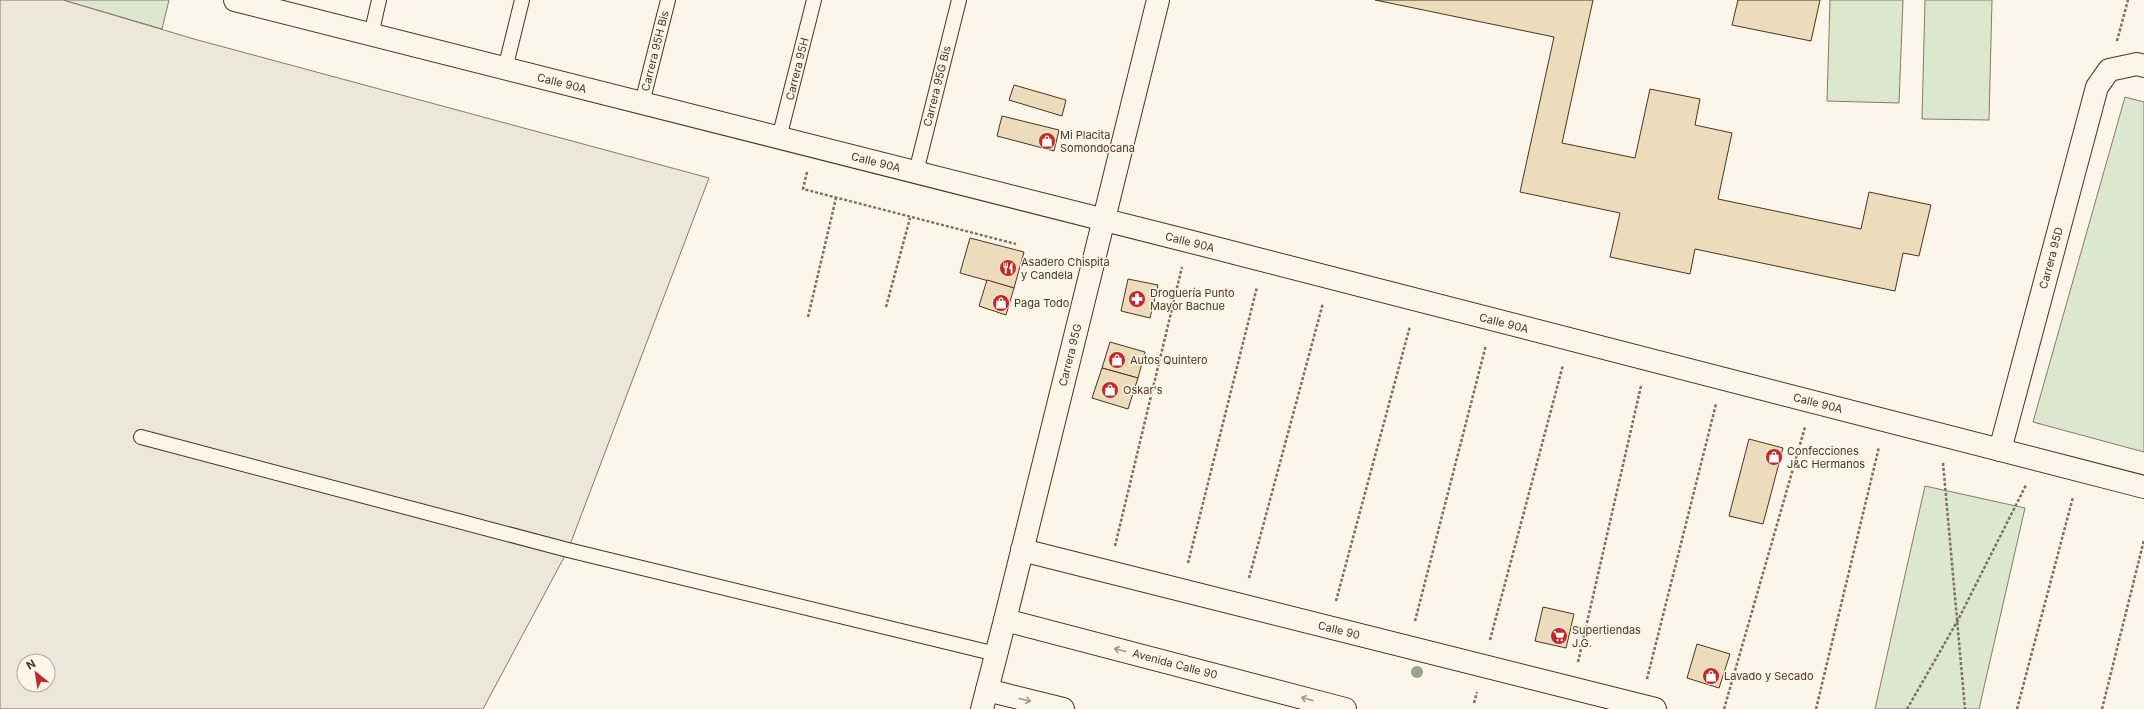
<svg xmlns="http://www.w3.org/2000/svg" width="2144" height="709" font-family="Inter,sans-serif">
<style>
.green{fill:#dce7d0;stroke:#887966}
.parking{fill:#ede7d9;stroke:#887966;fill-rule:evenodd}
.building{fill:#ecdcbc;stroke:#4a3520}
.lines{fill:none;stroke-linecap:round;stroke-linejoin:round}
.service-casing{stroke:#4a3520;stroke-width:16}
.minor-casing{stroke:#4a3520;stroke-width:24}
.tertiary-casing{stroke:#4a3520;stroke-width:24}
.secondary-casing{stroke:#4a3520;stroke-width:24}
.path{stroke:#7f6f5c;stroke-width:2.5;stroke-dasharray:3 2;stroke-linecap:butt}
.service{stroke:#fbf6e9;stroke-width:14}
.minor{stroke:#fbf6e9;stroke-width:22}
.tertiary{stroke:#fbf6e9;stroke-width:22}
.secondary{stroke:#fbf6e9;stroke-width:22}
.tree{fill:#96a887}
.oneway{stroke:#a29684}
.labels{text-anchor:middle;stroke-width:3;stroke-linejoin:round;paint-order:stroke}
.street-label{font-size:11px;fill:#4a3520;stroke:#fbf6e9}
.poi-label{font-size:11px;fill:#4a3520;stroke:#fbf6e9;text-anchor:start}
</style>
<rect width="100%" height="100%" fill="#fbf6e9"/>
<!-- green -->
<g class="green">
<polygon points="63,0 169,0 162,29"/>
<polygon points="1830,0 1903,0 1899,103 1827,101"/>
<polygon points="1925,0 1992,0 1989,120 1922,119"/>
<polygon points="2125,97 2144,102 2144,452 2033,422"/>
<polygon points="1925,486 2025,508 1979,709 1875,709"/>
</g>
<!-- parking -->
<path class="parking" d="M 0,0 L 63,0 L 194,39 L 709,178 L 568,550 L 483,709 L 0,709 ZM 24,661 L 48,661 L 48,685 L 24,685 Z"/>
<!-- building -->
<g class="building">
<polygon points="1375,0 1593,0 1562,143 1635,158 1650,89 1700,99 1695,125 1732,133 1718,199 1861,229 1869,192 1931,205 1919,256 1903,253 1895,291 1695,249 1690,274 1610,257 1620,213 1520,192 1554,37"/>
<polygon points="1738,0 1820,0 1811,41 1732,25"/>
<polygon points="1014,85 1066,100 1062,116 1009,100"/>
<polygon points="1002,116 1059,130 1054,151 997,136"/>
<polygon points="970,238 1024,252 1014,288 960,273"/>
<polygon points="1128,279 1158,285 1150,318 1121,311"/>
<polygon points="987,280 1014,288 1006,315 979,306"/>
<polygon points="1110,342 1145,352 1138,378 1102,368"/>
<polygon points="1102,368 1138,378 1128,409 1092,398"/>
<polygon points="1749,439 1783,448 1763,524 1729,516"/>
<polygon points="1543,607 1574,614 1566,648 1535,641"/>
<polygon points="1697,644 1730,654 1719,688 1687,678"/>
</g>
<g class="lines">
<!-- service casing -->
<g class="service-casing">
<g id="service">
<polyline points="371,35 379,0"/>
<polyline points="505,69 522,0"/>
<polyline points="642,103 668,0"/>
<polyline points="779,138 814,0"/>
<polyline points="916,172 959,0"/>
<polyline points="141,437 568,550 996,654"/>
</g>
</g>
<!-- minor casing -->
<g class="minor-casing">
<g id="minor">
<polyline points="235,0 1188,241 2144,487"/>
<polyline points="2000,450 2097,87 2109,70 2137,64 2144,66"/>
<polyline points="1022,550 1655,709"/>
<polyline points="1005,620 1158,0"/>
</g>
</g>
<!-- tertiary casing -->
<g class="tertiary-casing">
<polyline id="tertiary" points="982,709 987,690"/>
</g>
<!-- secondary casing -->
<g class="secondary-casing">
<polyline id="secondary" points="1063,709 987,690 1005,620 1345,709"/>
</g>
<!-- path -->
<g class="path">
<polyline points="2117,41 2128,0"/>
<polyline points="807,172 803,189 1016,244"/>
<polyline points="886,307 910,218"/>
<polyline points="808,317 836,198"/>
<polyline points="1943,463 1965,709"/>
<polyline points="1115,546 1182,267"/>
<polyline points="1188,563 1257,287"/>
<polyline points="1249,578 1323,303"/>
<polyline points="1336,601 1410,326"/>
<polyline points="1415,621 1486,345"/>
<polyline points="1490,640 1563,365"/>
<polyline points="1578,662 1641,386"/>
<polyline points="1647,679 1716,404"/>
<polyline points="1474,703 1477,692"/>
<polyline points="1724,709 1805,427"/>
<polyline points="1816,709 1879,447"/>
<polyline points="1907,709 1958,620 2026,485"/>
<polyline points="2017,709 2073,497"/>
<polyline points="2102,709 2144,540"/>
</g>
<!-- service -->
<use href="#service" class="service"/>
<!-- minor -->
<use href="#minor" class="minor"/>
<!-- tertiary -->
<use href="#tertiary" class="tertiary"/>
<!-- secondary -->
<use href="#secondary" class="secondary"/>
</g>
<!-- trees -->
<circle class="tree" cx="1417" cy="672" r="6"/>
<!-- one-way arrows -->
<defs><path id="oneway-shaft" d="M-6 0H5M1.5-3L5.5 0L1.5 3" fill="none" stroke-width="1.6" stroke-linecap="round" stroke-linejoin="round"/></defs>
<g class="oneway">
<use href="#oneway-shaft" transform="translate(1120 650) rotate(-165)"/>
<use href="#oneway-shaft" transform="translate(1307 699) rotate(-165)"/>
<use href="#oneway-shaft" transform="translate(1025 700) rotate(14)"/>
</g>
<!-- icons -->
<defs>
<g id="shop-disc" transform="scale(0.9)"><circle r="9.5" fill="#c62828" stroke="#fbf6e9"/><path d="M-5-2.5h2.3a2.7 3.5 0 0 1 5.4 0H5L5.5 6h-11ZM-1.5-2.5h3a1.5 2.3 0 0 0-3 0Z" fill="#fff"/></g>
<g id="restaurant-disc" transform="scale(0.9)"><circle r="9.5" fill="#c62828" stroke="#fbf6e9"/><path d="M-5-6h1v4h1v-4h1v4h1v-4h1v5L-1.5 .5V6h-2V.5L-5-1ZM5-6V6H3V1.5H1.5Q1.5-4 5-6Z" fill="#fff"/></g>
<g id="pharmacy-disc" transform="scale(0.9)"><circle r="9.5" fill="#c62828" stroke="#fbf6e9"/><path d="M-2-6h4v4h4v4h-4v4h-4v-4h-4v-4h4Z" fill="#fff"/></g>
<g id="supermarket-disc" transform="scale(0.9)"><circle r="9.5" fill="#c62828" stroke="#fbf6e9"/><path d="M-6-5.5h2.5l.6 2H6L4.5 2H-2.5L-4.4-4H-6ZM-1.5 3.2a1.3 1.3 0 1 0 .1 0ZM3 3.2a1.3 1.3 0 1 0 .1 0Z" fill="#fff"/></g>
</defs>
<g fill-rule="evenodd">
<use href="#shop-disc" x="1047" y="141"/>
<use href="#restaurant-disc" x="1008" y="268"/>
<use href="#pharmacy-disc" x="1137" y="299"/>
<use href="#shop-disc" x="1001" y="303"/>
<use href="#shop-disc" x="1117" y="360"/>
<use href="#shop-disc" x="1110" y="390"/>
<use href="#shop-disc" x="1774" y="457"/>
<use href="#supermarket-disc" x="1559" y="636"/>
<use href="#shop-disc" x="1711" y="676"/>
</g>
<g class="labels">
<!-- street labels -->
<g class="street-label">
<text transform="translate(655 51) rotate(-76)" y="4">Carrera 95H Bis</text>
<text transform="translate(797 69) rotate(-76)" y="4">Carrera 95H</text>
<text transform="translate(562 83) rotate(14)" y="4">Calle 90A</text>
<text transform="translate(937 86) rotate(-76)" y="4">Carrera 95G Bis</text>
<text transform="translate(876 162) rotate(14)" y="4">Calle 90A</text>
<text transform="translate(1190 242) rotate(14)" y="4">Calle 90A</text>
<text transform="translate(2051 258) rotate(-75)" y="4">Carrera 95D</text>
<text transform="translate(1504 323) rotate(14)" y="4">Calle 90A</text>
<text transform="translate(1070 355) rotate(-76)" y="4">Carrera 95G</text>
<text transform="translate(1818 403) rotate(14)" y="4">Calle 90A</text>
<text transform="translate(1339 630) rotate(14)" y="4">Calle 90</text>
<text transform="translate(1175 664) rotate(15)" y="4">Avenida Calle 90</text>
</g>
<!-- poi labels -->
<g class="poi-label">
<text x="1060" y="139">Mi Placita<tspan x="1060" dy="13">Somondocana</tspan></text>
<text x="1021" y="266">Asadero Chispita<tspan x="1021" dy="13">y Candela</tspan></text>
<text x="1150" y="297">Droguería Punto<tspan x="1150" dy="13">Mayor Bachue</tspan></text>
<text x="1014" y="307">Paga Todo</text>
<text x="1130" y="364">Autos Quintero</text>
<text x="1123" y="394">Oskar's</text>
<text x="1787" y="455">Confecciones<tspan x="1787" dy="13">J&amp;C Hermanos</tspan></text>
<text x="1572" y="634">Supertiendas<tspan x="1572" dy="13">J.G.</tspan></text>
<text x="1724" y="680">Lavado y Secado</text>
</g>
</g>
<!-- north arrow -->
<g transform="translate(36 673) rotate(330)"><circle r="19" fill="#fbf6e9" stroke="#b4a999"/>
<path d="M0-3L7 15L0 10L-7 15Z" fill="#c62828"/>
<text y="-6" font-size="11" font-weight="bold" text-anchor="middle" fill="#4a3520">N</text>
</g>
</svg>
